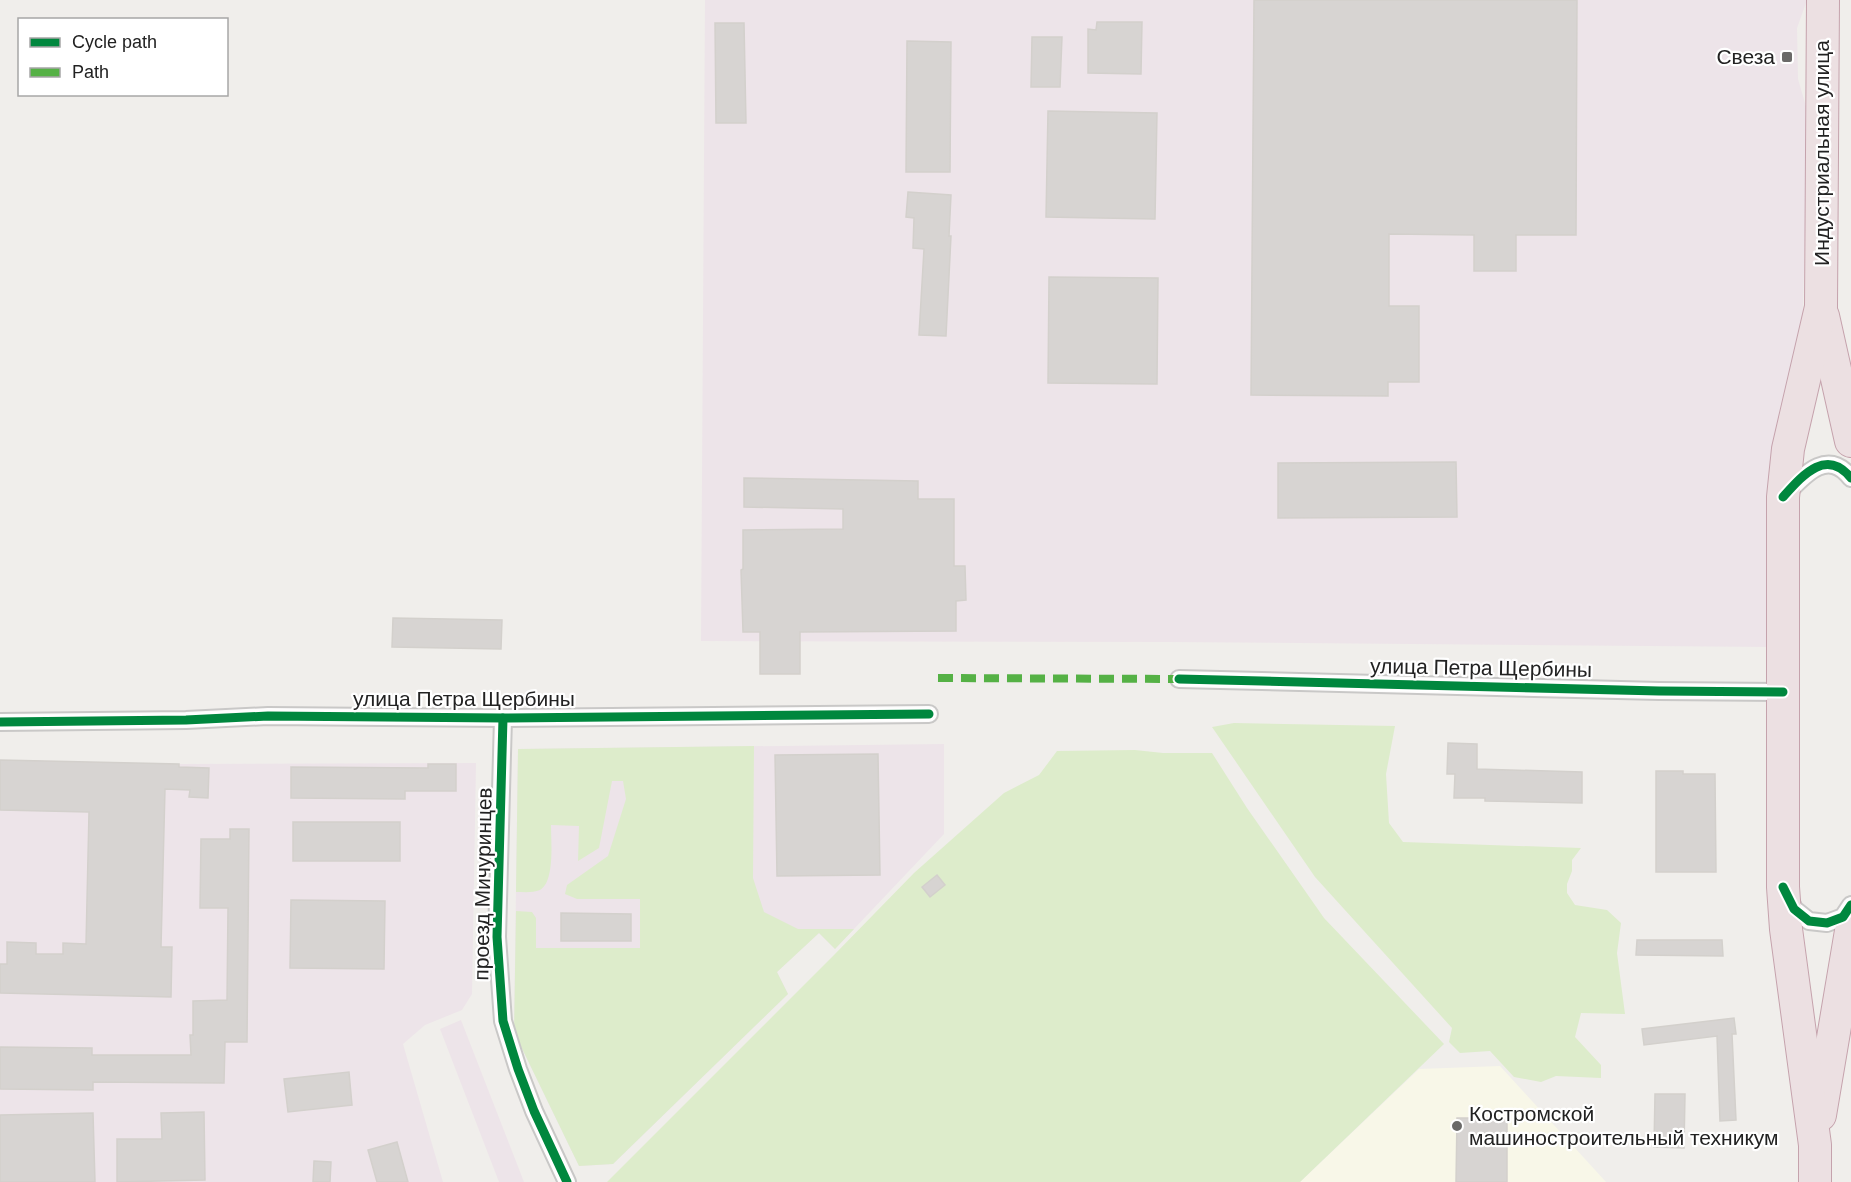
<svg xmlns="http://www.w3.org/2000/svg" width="1851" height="1182" font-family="Arial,sans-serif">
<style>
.industrial{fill:#ede4e9}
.education{fill:#f8f7e8}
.grass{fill:#ddeccb}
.building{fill:#d7d4d2;stroke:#d3d0cc;stroke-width:1.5}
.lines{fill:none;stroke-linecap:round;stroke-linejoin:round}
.street-casing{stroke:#c9c8c7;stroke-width:20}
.highway-casing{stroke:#c5a2ac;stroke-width:34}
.street{stroke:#fdfcfc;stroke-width:16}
.highway{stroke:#ece0e2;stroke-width:32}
.quiet{stroke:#55b145;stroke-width:8;stroke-dasharray:15 8;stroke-linecap:butt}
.cycleway-casing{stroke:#fff;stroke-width:13}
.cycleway{stroke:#00873e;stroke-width:9}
.poi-dot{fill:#6a6968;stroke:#fff;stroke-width:2}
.labels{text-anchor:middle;stroke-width:4.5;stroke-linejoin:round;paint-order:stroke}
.poi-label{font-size:21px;fill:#222;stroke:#fff;text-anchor:end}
.street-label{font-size:21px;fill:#222;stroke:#fff}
</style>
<rect width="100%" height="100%" fill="#f0eeeb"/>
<!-- industrial -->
<g class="industrial">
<polygon points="705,0 1807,0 1797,28 1798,79 1807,110 1807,163 1802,337 1773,647 1168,642 701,641"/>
<polygon points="944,744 944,834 835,949 819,933 777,972 788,994 613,1164 579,1166 514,1032 518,749"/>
<polygon points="0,760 179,764 476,763 472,994 462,1010 425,1025 403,1044 443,1182 0,1182"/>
<polygon points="461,1020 524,1182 499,1182 440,1029"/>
</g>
<!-- education -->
<polygon class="education" points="1500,1066 1606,1182 1300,1182 1419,1069"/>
<!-- grass -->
<g class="grass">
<polygon points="1234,723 1395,726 1386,774 1389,823 1403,842 1581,848 1572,860 1572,871 1567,884 1567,893 1575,905 1607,910 1621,923 1617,953 1625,1014 1581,1013 1575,1037 1601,1065 1601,1078 1556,1076 1541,1082 1514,1077 1490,1051 1460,1053 1449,1042 1452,1028 1315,877 1212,727"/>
<path d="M 754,746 L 753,878 L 764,912 L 798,929 L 854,929 L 835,949 L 819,933 L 777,972 L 788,994 L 613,1164 L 579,1166 L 514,1032 L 516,911 L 532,912 L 536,918 L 536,948 L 640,948 L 640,899 L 577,899 L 565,894 L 567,885 L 608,856 L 626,799 L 623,781 L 612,781 L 599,848 L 578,861 L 579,826 L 551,825 C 551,841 555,882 540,890 C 533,893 524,892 516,892 L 518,749 Z"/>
<polygon points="1135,750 1163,753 1212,753 1247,808 1324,918 1444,1044 1300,1182 607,1182 834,955 914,873 1004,793 1039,775 1057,751"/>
</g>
<!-- building -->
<g class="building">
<polygon points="1254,0 1577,0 1576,235 1516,235 1516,271 1474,271 1474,235 1389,234 1389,306 1419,306 1419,382 1388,382 1388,396 1251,395"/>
<polygon points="1097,22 1142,22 1141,74 1088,73 1088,29 1096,30"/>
<polygon points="715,23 744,23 746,123 716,123"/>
<polygon points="1032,37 1062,37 1060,87 1031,87"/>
<polygon points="907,41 951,42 950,172 906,172"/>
<polygon points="1048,111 1157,113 1155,219 1046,217"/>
<polygon points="908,192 951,195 949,236 951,236 946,336 919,335 924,249 913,248 914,218 906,217"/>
<polygon points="1049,277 1158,278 1157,384 1048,383"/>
<polygon points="1456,462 1457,517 1278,518 1278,463"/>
<polygon points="744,478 918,481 918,499 954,499 954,566 965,566 966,600 956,601 956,631 800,632 800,674 760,674 760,632 743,632 741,570 743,569 743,530 843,529 843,509 744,507"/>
<polygon points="393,618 502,620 501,649 392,647"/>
<polygon points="1448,743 1477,744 1477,769 1582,772 1582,803 1485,801 1485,798 1454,798 1455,774 1447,774"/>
<polygon points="878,754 880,875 777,876 775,755"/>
<polygon points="0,760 179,764 179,767 209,768 208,798 189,797 190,790 165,789 161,947 172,947 171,997 0,993 0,964 7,964 7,942 36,943 36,954 63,954 63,943 86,944 89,812 0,810"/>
<polygon points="428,764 456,764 456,791 405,791 405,799 291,798 291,767 428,768"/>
<polygon points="1656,771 1683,771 1683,774 1715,774 1716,872 1656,872"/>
<rect x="293" y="822" width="107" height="39"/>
<polygon points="230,829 249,829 247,1042 225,1042 224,1083 93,1082 93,1090 0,1089 0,1047 92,1048 92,1055 191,1055 190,1035 193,1035 193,1001 227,1000 228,908 200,908 201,839 230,839"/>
<polygon points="937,875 945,885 930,897 922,887"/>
<polygon points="291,900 385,901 384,969 290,968"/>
<polygon points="561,913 631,914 631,941 561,941"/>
<polygon points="1637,940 1722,940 1723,956 1636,955"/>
<polygon points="1734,1018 1736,1034 1732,1034 1736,1120 1720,1121 1717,1036 1644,1045 1642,1029"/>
<polygon points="349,1072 352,1105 288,1112 284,1079"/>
<polygon points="1655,1094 1685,1094 1684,1148 1654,1147"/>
<polygon points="204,1112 205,1180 117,1182 117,1139 162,1139 161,1113"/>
<polygon points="93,1113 95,1182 0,1182 0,1115"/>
<polygon points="1457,1118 1507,1118 1507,1182 1456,1182"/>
<polygon points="397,1142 408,1182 377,1182 368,1150"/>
<polygon points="314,1161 331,1162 330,1182 313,1182"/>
</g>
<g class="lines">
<!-- street casing -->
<g class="street-casing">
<g id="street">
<path d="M 1787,493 C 1806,473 1828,449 1851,478"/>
<polyline points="1179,679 1659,691 1783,692"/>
<polyline points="503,718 497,937 503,1021 518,1069 534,1111 567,1182"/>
<polyline points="0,722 186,720 268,716 503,718 929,714"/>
<polyline points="1789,898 1794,909 1809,921 1827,923 1843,917 1851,905"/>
</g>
</g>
<!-- highway casing -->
<g class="highway-casing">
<g id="highway">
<polyline points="1823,316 1851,441"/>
<polyline points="1820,1115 1851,931"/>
<polyline points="1815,1182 1815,1145 1786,929 1783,887 1783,497 1788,449 1821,307 1823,0"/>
</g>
</g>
<!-- street -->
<use href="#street" class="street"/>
<!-- highway -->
<use href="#highway" class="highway"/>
<!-- quiet -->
<polyline class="quiet" points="938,678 1179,679"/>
<!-- cycleway casing -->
<g class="cycleway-casing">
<g id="cycleway">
<path d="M 1783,497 C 1802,476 1826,447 1851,478"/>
<polyline points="1179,679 1659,691 1783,692"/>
<polyline points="503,718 497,937 503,1021 518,1069 534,1111 567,1182"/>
<polyline points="0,722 186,720 268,716 503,718 929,714"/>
<polyline points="1783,887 1794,909 1809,921 1827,923 1843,917 1851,905"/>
</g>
</g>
<!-- cycleway -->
<use href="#cycleway" class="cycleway"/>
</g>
<!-- markers -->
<g class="poi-dot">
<rect x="1781" y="51" width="12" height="12" rx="3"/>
<circle cx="1457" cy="1126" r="6"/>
</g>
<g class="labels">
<!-- poi labels -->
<g class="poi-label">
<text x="1775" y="64">Свеза</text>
<text x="1469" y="1121" text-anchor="start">Костромской<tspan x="1469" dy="24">машиностроительный техникум</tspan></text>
</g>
<!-- street labels -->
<g class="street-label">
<text transform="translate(1822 153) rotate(-90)" y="7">Индустриальная улица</text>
<text transform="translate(1481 668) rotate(1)" y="7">улица Петра Щербины</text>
<text x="464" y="706">улица Петра Щербины</text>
<text transform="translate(483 884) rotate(-89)" y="7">проезд Мичуринцев</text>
</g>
</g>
<!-- legend -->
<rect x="18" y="18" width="210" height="78" fill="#ffffff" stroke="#a7a7a7" stroke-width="1.5"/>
<rect x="30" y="38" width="30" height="9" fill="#00873e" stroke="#a7a7a7" stroke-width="1.5"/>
<text x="72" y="48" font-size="18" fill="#222222">Cycle path</text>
<rect x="30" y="68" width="30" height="9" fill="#55b145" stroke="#a7a7a7" stroke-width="1.5"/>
<text x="72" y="78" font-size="18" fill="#222222">Path</text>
</svg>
